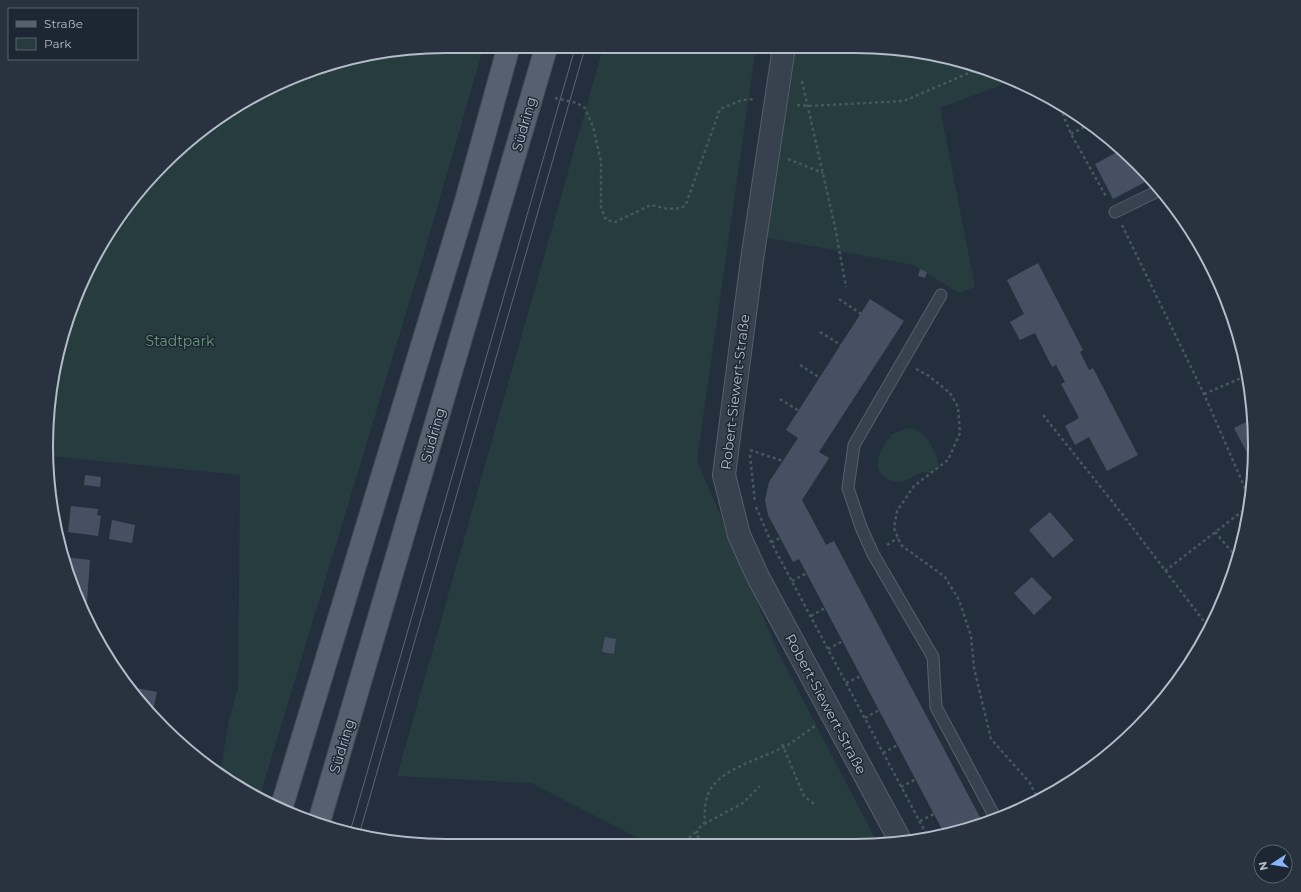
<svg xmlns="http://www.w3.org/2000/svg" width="1301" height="892" font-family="Montserrat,sans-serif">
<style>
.green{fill:#263c3f}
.building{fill:#455162}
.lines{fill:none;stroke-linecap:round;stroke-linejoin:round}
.lane-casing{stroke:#565f6c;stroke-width:13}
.street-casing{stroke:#565f6c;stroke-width:24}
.primary-casing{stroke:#414a57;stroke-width:24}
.path{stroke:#44595c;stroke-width:2.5;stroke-dasharray:3 3;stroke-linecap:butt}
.lane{stroke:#38414e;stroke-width:11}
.street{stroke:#38414e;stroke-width:22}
.primary{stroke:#56606e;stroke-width:22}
.tram{stroke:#5a6575;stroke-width:1}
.labels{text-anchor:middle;stroke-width:3;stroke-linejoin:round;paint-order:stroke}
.street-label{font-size:14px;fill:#b4bcc9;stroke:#1d2633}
.park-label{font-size:14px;fill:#6b9a76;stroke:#1d2633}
.rim{fill:none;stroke:#b4bcc9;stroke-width:2}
</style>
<rect width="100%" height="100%" fill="#242f3e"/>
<!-- green -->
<g class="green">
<polygon points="795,46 855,46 933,54 1012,81 940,108 975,287 959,293 914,265 764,237"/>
<polygon points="756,47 697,460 778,652 878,844 855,846 638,846 642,840 531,783 397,776 603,48"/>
<polygon points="394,49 483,49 420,267 259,799 220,774 229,719 238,688 240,475 49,456 47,420 60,343 76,293 129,202 163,163 224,114 318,67"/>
<path d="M 909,428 C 911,429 916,429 918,431 C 929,436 938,456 939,467 L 932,473 C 915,470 917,478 903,481 C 898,483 892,481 888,479 C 867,469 883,445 892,434 Z"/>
</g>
<!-- building -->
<g class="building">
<polygon points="1121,150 1138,163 1151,179 1113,199 1095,164"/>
<polygon points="1038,263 1083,350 1080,352 1089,370 1093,368 1138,455 1107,471 1089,437 1075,445 1065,426 1079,418 1061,384 1065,382 1056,365 1052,367 1035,333 1020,340 1010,322 1024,314 1007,280"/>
<polygon points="920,269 927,272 925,278 918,276"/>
<polygon points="870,299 904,321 819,452 829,458 802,500 826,545 834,541 983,823 945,835 799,559 793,562 768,515 765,500 769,482 798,438 786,430"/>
<polygon points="1252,419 1255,446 1253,464 1234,428"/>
<polygon points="85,475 101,477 100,487 84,485"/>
<polygon points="71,506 98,509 97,515 101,516 98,536 68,532"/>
<polygon points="1050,512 1074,540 1053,558 1029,530"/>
<polygon points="112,520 135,525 132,543 109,539"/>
<polygon points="66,557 90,560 86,616 67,575 66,568"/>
<polygon points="1032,577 1052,598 1034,615 1014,593"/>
<polygon points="605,637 616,639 614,654 602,652"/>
<polygon points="131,687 157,692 152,715 140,698"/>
<polygon points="406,835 419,843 402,842"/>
</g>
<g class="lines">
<!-- lane casing -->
<g class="lane-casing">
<g id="lane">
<polyline points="1115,212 1160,190"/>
<polyline points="941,295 854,445 848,488 861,527 873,554 933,657 936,707 996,819"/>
</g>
</g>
<!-- street casing -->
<g class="street-casing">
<polyline id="street" points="784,47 752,260 724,475 739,535 758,577 901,842"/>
</g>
<!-- primary casing -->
<g class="primary-casing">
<g id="primary">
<polyline points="281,809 466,201 508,49"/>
<polyline points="319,822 546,48"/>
</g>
</g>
<!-- path -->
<g class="path">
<polyline points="802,81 835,227 846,287"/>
<polyline points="555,98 577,103 585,108 593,127 601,161 601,207 606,220 615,222 651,205 668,209 682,208 686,204 720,109 742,100 755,99"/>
<polyline points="1058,102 1071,134 1107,198"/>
<polyline points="797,105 809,106 904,101 978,69"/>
<polyline points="1071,134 1090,124"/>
<polyline points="788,159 823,173"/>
<polyline points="1122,225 1204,394 1250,500"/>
<polyline points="839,299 861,314"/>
<polyline points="820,332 841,345"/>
<polyline points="800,365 820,378"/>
<polyline points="916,369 929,376 950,393 958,407 960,433 948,460 914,486 897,511 894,528 901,545 945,577 959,600 971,636 974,668 991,739 1030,783 1038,799"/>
<polyline points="1204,394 1248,375"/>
<polyline points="780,399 799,411"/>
<polyline points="1043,415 1123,515 1209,628"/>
<polyline points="750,450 783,461"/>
<polyline points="750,455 755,502"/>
<polyline points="756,507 771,542 929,839"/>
<polyline points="1215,532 1237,558"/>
<polyline points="771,542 780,538"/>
<polyline points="887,545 898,538"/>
<polyline points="1165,571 1249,506"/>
<polyline points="792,581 807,573"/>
<polyline points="811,616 825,608"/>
<polyline points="828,649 843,641"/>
<polyline points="846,683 861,676"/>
<polyline points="865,718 879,710"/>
<polyline points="782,744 804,796 814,804"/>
<polyline points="883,753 898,745"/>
<polyline points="901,787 916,779"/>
<polyline points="920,821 934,814"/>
<polyline points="704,824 743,803 760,786"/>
<polyline points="680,846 698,830"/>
<path d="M 708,846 L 696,835 L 698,829 L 705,822 C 704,811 705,797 712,787 C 725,768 762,758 782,748 C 793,743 804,733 815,726"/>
</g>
<!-- lane -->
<use href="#lane" class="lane"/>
<!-- street -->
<use href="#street" class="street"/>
<!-- primary -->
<use href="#primary" class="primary"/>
<!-- tram -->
<g class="tram">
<polyline points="350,832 575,48"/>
<polyline points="359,835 585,48"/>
</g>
</g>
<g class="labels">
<!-- street labels -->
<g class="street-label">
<text transform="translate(524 124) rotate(-74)" y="5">Südring</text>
<text transform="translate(735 392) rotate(-83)" y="5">Robert-Siewert-Straße</text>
<text transform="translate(433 435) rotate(-74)" y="5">Südring</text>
<text transform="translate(826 704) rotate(62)" y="5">Robert-Siewert-Straße</text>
<text transform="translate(342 746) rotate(-73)" y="5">Südring</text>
</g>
<!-- park labels -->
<g class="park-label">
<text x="180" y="346">Stadtpark</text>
</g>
</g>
<!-- crop -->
<path d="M0 0H1301V892H0ZM446 53H855A393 393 0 0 1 1248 446V446A393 393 0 0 1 855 839H446A393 393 0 0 1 53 446V446A393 393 0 0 1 446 53Z" fill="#29323f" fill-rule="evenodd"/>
<path class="rim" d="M446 53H855A393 393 0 0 1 1248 446V446A393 393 0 0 1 855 839H446A393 393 0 0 1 53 446V446A393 393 0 0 1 446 53Z"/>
<!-- legend -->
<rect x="8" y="8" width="130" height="52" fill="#1d2633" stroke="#59626f"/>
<rect x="16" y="21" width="20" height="6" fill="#56606e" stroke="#59626f"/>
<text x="44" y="28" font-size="12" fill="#b4bcc9">Straße</text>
<rect x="16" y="38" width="20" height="12" fill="#263c3f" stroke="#59626f"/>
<text x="44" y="48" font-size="12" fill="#b4bcc9">Park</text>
<!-- north arrow -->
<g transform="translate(1273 864) rotate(258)"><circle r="19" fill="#1d2633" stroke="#59626f"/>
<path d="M0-3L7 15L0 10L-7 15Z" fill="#8ab4f8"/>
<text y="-6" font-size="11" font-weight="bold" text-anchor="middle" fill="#b4bcc9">N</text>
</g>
</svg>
